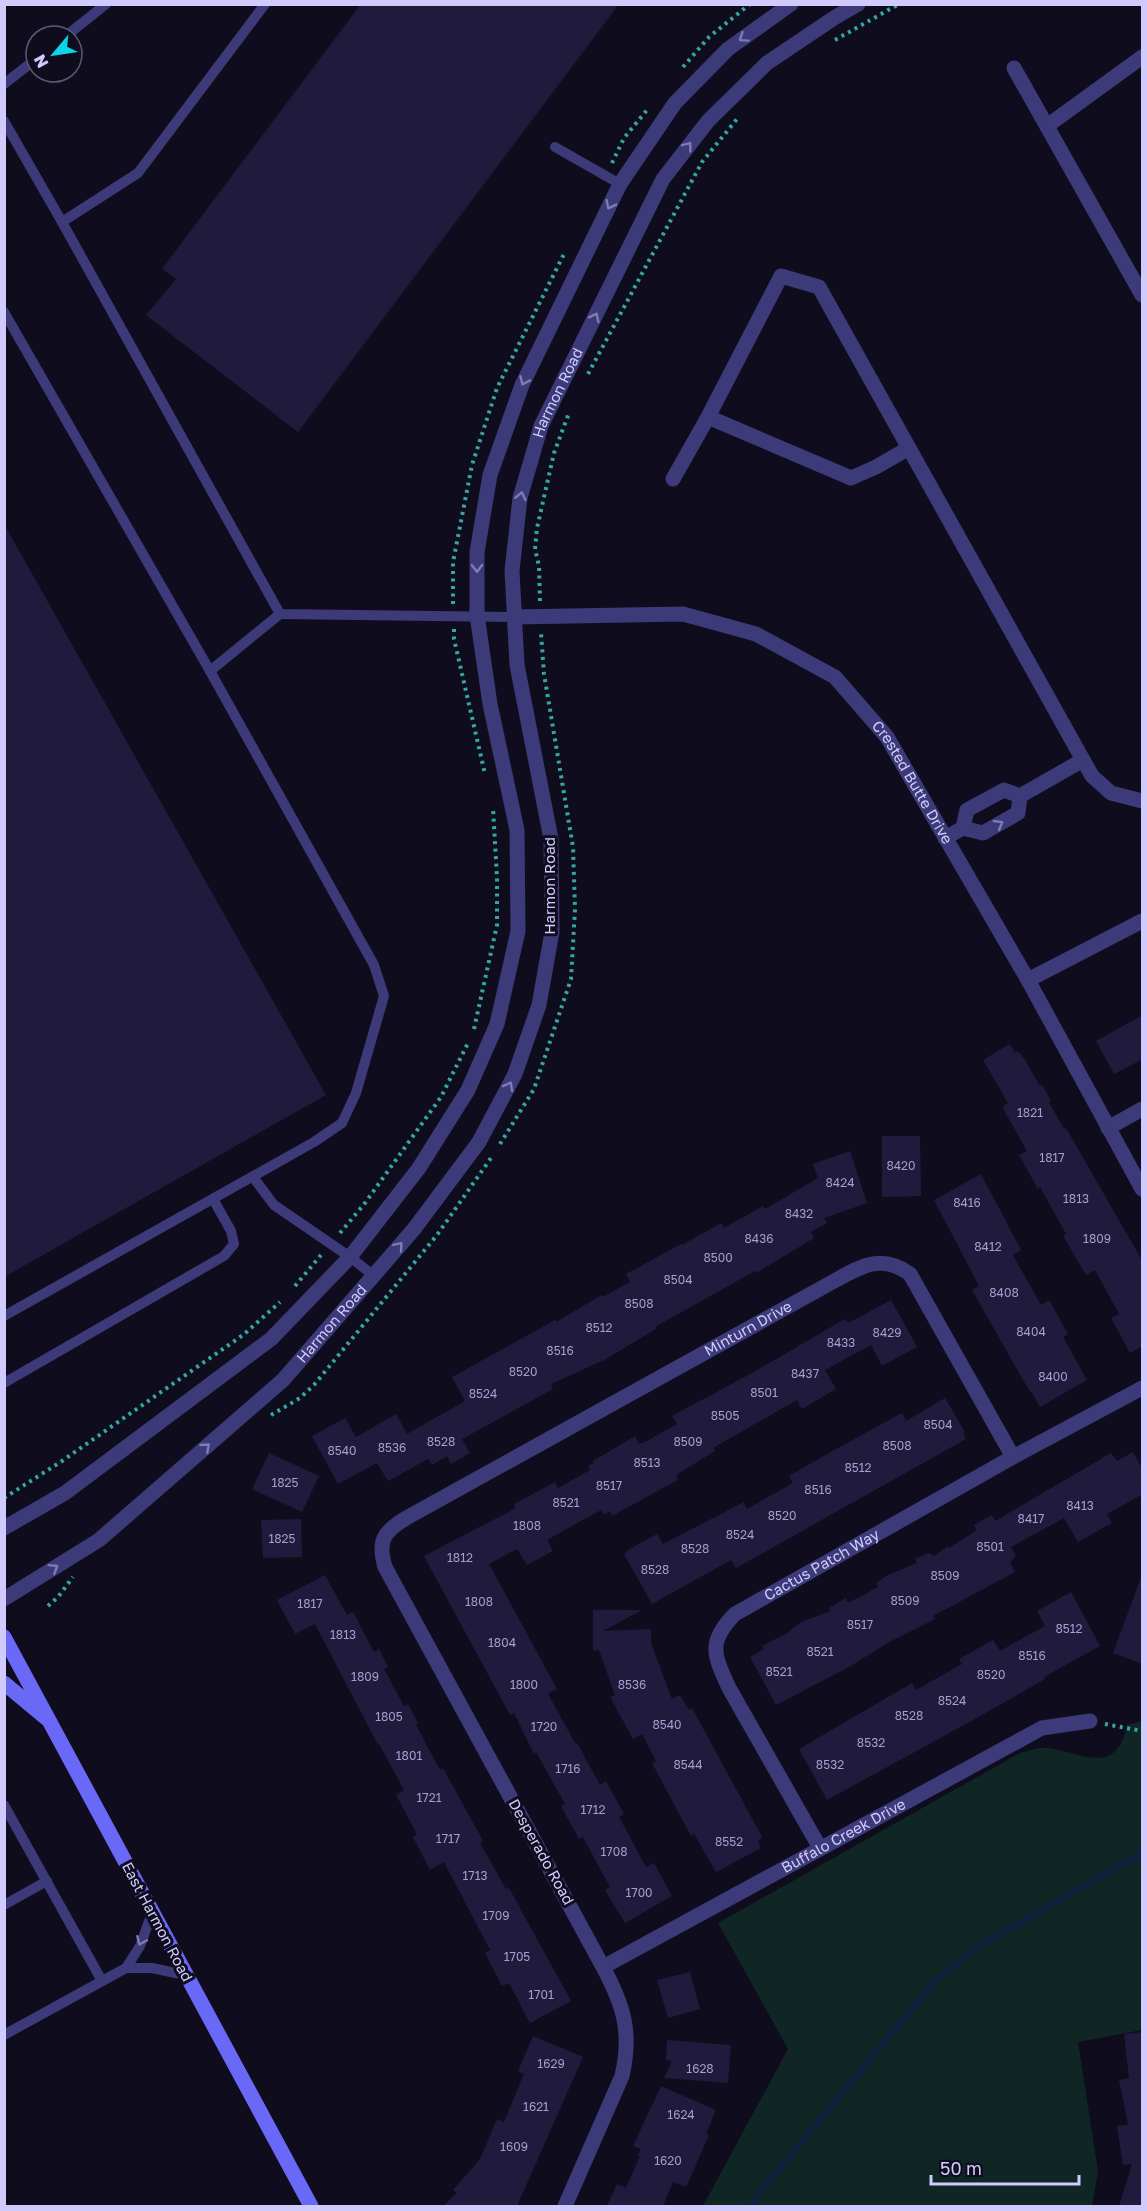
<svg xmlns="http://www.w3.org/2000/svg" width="1147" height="2211" font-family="'Golos Text',sans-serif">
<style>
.green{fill:#102625}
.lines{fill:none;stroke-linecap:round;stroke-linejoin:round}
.stream{stroke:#0e223f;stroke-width:6}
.building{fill:#201a3d}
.path{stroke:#33a8a0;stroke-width:4;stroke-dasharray:3 4.5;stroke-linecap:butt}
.service{stroke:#3c3a79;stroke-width:10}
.minor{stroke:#3c3a79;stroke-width:15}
.tertiary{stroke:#3c3a79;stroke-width:15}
.secondary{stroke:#6a68f7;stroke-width:15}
.oneway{stroke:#7f7bb4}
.labels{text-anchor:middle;stroke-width:6;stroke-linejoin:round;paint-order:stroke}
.number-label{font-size:12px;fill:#a49fcc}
.street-label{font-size:15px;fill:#d0cbfc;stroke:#0f0d1d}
</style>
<rect width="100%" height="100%" fill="#0f0d1d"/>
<!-- green -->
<path class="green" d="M 1142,1721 L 1142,2030 L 1078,2042 L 1098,2171 L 1092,2206 L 703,2206 L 788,2049 L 718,1923 L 1020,1753 C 1029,1751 1039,1747 1048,1748 C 1080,1752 1117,1778 1127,1725 Z"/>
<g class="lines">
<!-- stream -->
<polyline class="stream" points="751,2206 760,2192 936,1980 979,1946 1142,1853"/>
</g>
<!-- building -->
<g class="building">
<polygon points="361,4 619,4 298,432 146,315 176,279 162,269"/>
<polygon points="4,524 326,1095 4,1277"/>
<polygon points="1143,1015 1143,1059 1114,1074 1096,1041"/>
<polygon points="1010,1044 1015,1053 1018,1051 1025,1060 1040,1086 1042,1084 1051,1101 1049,1102 1064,1129 1066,1128 1143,1262 1143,1346 1130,1353 1111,1318 1119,1314 1095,1270 1086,1275 1063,1236 1066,1234 1040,1187 1038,1189 1019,1155 1027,1151 1002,1107 1008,1103 983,1060"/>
<polygon points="882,1136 920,1136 921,1196 882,1197"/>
<polygon points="850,1151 867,1203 824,1218 827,1223 811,1232 814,1238 756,1273 755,1271 655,1327 656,1329 606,1359 551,1384 553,1389 462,1439 470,1453 451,1464 447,1456 432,1465 428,1459 388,1481 377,1463 338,1484 312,1436 345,1418 356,1437 396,1414 407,1434 465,1401 452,1377 555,1320 556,1322 602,1295 603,1297 630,1282 626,1274 681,1244 682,1245 721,1223 724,1228 763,1206 765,1209 818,1178 813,1164"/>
<polygon points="981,1174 1021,1250 1013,1255 1041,1305 1049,1300 1068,1334 1063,1337 1087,1380 1040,1407 1031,1391 1030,1392 972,1290 979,1286 934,1200"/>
<polygon points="891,1300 917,1347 882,1366 871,1345 825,1370 836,1389 802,1409 797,1400 713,1448 715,1451 676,1475 678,1480 612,1516 610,1511 604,1515 601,1510 547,1540 553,1551 527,1565 517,1549 489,1564 557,1689 548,1694 575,1743 577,1743 600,1785 606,1781 624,1814 619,1817 646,1867 654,1863 672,1896 625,1923 605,1890 610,1887 583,1837 579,1839 561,1806 565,1804 536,1752 534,1754 514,1713 510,1715 424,1556 516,1508 514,1504 555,1482 558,1488 590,1470 588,1466 594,1463 593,1461 635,1436 639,1444 647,1441 677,1424 672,1416 752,1373 845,1319 848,1323 852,1321"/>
<polygon points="945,1398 965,1432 963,1433 966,1439 736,1568 731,1560 652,1604 624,1554 628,1550 657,1534 663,1544 744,1502 747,1509 793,1483 789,1476 827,1454 902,1413 906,1421"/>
<polygon points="1133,1452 1143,1470 1143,1494 1107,1514 1112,1523 1078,1542 1064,1518 1011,1547 1016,1556 1010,1562 1015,1572 933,1616 935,1619 891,1641 849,1667 776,1705 750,1657 764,1649 762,1646 787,1633 801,1622 831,1611 829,1608 846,1598 848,1603 878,1587 876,1583 886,1576 917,1563 915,1559 929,1553 934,1556 948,1546 949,1548 977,1530 974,1525 992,1515 995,1521 1111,1453 1117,1461"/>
<polygon points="269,1453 319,1476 302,1512 252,1489"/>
<polygon points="301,1519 302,1557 263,1558 261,1520"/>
<polygon points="325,1575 347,1615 353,1612 374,1652 379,1649 388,1667 384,1669 404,1706 408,1704 418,1723 416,1725 440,1770 443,1768 483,1841 480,1843 506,1889 509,1888 571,2001 530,2023 509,1983 502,1986 485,1953 490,1950 444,1862 430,1870 413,1837 417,1834 396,1795 404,1790 379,1744 378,1745 315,1624 295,1634 277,1600"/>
<polygon points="1141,1578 1143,1578 1143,1664 1113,1653"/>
<polygon points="1071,1592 1100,1646 1044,1677 1045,1679 982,1715 827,1800 799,1749 912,1683 916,1690 962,1664 959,1659 993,1640 1000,1651 1045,1626 1037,1611"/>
<polygon points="593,1610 642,1610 603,1631 651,1629 651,1643 672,1699 680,1695 689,1710 692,1708 762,1837 758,1842 761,1848 716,1872 694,1834 691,1836 652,1763 656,1761 642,1734 633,1739 610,1697 615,1695 599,1650 593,1651"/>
<polygon points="690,1972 700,2009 668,2018 657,1980"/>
<polygon points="1143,2032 1143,2206 1119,2206 1132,2164 1123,2165 1117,2126 1128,2125 1119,2080 1129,2078 1124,2034"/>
<polygon points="533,2036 583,2057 517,2206 443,2206 457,2193 453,2190 480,2159 497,2119 504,2122 524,2074 518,2071"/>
<polygon points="667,2040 731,2045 728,2083 664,2078 672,2061 666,2060"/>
<polygon points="661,2086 716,2110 706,2134 709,2135 686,2187 673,2182 663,2206 607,2206 617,2184 626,2188 640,2156 638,2155 641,2149 633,2146"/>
</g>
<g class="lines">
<!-- path -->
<g class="path">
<polyline points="835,40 899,4"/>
<polyline points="683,67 709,37 750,4"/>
<polyline points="612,163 624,138 647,110"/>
<polyline points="588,374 702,162 737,119"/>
<polyline points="540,601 539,566 535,549 537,528 554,453 569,413"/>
<polyline points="453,604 453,562 472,465 497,388 565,252"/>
<polyline points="454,629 454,639 485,774"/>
<polyline points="474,1029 497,925 497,878 493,808"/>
<polyline points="500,1144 534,1089 571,979 575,909 573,847 544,674 541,633"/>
<polyline points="340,1233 365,1203 441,1097 469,1041"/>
<polyline points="295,1286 321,1255"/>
<polyline points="271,1415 300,1398 314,1385 437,1235 491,1158"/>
<polyline points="4,1498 62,1461 243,1335 280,1302"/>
<polyline points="48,1606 58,1597 73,1577"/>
<polyline points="1105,1724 1142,1731"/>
</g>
<!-- service -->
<g class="service">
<polyline points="265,4 138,173 62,222 280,614 514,617"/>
<polyline points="66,36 106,4"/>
<polyline points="4,84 36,59"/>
<polyline points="4,121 62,222"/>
<polyline points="555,147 620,184"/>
<polyline points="4,312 210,671 280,614"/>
<polyline points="253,1177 274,1205 350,1257 374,1276"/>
<polyline points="4,1316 314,1142 342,1123 356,1093 384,996 374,965 210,671"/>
<polyline points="4,1383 224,1256 234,1244 231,1231 213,1199"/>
<polyline points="4,1805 102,1981"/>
<polyline points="4,1905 47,1881"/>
<polyline points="126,1968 140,1946 152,1913"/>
<polyline points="4,2035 126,1968 152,1968 185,1975"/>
</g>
<!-- minor -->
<g class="minor">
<polyline points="1014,68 1142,295"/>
<polyline points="1047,126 1142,57"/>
<polyline points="708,417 851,478 876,467 909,448"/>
<polyline points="673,479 708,417 781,276 819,287 1092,776 1111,793 1142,801"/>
<path id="s1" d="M 514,617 L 683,614 L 756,634 L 835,677 L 887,737 L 1028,980 L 1142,1189"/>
<polyline points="963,828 983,833 1018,813 1020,796"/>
<polyline points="945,838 963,828 967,810 1004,790 1020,796 1083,760"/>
<polyline points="1028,980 1142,921"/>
<polyline points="1108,1128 1142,1109"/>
<path id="s2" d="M 820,1848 L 729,1688 C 714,1655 707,1642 735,1614 L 1013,1457 L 1142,1388"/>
<path id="s3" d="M 603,1967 L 1042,1728 L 1090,1721"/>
<path id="s4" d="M 565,2206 L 622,2076 C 632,2033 624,2006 603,1967 L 385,1567 C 377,1540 384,1531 408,1517 L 836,1280 C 863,1265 882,1254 910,1274 L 1013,1457"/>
</g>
<!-- tertiary -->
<g class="tertiary">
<polyline points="4,1528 65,1493 271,1339 350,1257 419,1168 468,1090 497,1024 518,931 517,830 490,704 477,615 477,552 490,475 522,385 620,184 675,103 728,49 791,4"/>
<path id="s5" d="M 4,1599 L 99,1540 L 283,1380 L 414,1229 L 479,1142 L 515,1074 L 539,1005 L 552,932 L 551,839 L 517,665 L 512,571 L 520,498 L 541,426 L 663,179 L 708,121 L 767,63 L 834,18 L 858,4"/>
</g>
<!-- secondary -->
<g class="secondary">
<polyline points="4,1637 311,2206"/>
<polyline points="4,1683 46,1718"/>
</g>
</g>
<!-- one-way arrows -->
<defs><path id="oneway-chevron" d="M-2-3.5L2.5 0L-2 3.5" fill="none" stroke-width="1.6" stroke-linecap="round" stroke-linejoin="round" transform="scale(1.5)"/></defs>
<g class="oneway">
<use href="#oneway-chevron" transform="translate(743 38) rotate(145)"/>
<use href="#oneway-chevron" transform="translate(688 146) rotate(-52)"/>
<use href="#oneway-chevron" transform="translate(610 205) rotate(116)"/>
<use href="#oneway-chevron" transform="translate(595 317) rotate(-64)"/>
<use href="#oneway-chevron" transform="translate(524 381) rotate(114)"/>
<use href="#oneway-chevron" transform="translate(521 496) rotate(-78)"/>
<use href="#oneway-chevron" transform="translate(477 568) rotate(89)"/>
<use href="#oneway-chevron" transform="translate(999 824) rotate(-30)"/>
<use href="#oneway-chevron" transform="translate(509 1086) rotate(-62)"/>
<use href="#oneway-chevron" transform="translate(399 1246) rotate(-49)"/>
<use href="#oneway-chevron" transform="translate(206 1447) rotate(-41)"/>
<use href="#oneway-chevron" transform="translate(54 1568) rotate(-32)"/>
<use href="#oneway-chevron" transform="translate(141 1941) rotate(113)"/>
</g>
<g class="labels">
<!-- number labels -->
<g class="number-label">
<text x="1030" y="1117">1821</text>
<text x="1052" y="1162">1817</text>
<text x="901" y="1170">8420</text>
<text x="840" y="1187">8424</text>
<text x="1076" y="1203">1813</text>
<text x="967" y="1207">8416</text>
<text x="799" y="1218">8432</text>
<text x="759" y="1243">8436</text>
<text x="1097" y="1243">1809</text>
<text x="988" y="1251">8412</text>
<text x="718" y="1262">8500</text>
<text x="678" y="1284">8504</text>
<text x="1004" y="1297">8408</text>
<text x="639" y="1308">8508</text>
<text x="599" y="1332">8512</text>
<text x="1031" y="1336">8404</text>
<text x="887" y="1337">8429</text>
<text x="841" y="1347">8433</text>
<text x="560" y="1355">8516</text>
<text x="523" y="1376">8520</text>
<text x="805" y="1378">8437</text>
<text x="1053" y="1381">8400</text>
<text x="764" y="1397">8501</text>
<text x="483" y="1398">8524</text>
<text x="725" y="1420">8505</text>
<text x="938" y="1429">8504</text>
<text x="441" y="1446">8528</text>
<text x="688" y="1446">8509</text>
<text x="897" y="1450">8508</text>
<text x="392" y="1452">8536</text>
<text x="342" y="1455">8540</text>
<text x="647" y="1467">8513</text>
<text x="858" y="1472">8512</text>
<text x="285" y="1487">1825</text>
<text x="609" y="1490">8517</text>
<text x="818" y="1494">8516</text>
<text x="566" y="1507">8521</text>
<text x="1080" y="1510">8413</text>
<text x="782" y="1520">8520</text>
<text x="1031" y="1523">8417</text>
<text x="527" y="1530">1808</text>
<text x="740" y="1539">8524</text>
<text x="282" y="1543">1825</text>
<text x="990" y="1551">8501</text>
<text x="695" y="1553">8528</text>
<text x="460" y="1562">1812</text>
<text x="655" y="1574">8528</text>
<text x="945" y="1580">8509</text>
<text x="905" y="1605">8509</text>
<text x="479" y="1606">1808</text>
<text x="310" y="1608">1817</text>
<text x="860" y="1629">8517</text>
<text x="1069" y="1633">8512</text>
<text x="343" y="1639">1813</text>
<text x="502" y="1647">1804</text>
<text x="820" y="1656">8521</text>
<text x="1032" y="1660">8516</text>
<text x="779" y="1676">8521</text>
<text x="991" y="1679">8520</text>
<text x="365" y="1681">1809</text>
<text x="524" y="1689">1800</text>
<text x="632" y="1689">8536</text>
<text x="952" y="1705">8524</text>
<text x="909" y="1720">8528</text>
<text x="389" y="1721">1805</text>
<text x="667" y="1729">8540</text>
<text x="544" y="1731">1720</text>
<text x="871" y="1747">8532</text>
<text x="409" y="1760">1801</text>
<text x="688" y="1769">8544</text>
<text x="830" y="1769">8532</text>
<text x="568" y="1773">1716</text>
<text x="429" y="1802">1721</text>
<text x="593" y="1814">1712</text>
<text x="448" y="1843">1717</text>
<text x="729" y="1846">8552</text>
<text x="614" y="1856">1708</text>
<text x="475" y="1880">1713</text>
<text x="639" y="1897">1700</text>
<text x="496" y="1920">1709</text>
<text x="517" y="1961">1705</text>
<text x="541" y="1999">1701</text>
<text x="551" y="2068">1629</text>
<text x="700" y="2073">1628</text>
<text x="536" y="2111">1621</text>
<text x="681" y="2119">1624</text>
<text x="514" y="2151">1609</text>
<text x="668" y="2165">1620</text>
</g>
<!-- street labels -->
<g class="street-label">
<text dy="5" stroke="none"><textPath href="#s5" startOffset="1438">Harmon Road</textPath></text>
<text dy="5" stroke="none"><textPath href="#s1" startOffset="466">Crested Butte Drive</textPath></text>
<text transform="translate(550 886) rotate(-90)" y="5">Harmon Road</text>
<text dy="5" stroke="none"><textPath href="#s5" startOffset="430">Harmon Road</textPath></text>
<text dy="5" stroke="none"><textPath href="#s4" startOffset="1162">Minturn Drive</textPath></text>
<text dy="5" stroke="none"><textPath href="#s2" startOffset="366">Cactus Patch Way</textPath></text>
<text dy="5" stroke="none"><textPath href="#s3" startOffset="274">Buffalo Creek Drive</textPath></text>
<text transform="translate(541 1852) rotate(61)" y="5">Desperado Road</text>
<text transform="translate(157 1922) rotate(62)" y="5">East Harmon Road</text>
</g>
</g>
<!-- border -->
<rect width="1147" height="2211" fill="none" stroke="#d0cbfc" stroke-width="12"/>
<!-- north arrow -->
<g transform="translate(54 54) rotate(241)"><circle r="28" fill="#0f0d1d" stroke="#5c5976" stroke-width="1.5"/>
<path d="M0-4.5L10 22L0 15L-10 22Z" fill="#0dd3e7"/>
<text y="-9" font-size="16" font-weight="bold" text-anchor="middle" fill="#d0cbfc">N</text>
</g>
<!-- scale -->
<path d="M931 2175v9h148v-9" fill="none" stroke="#d0cbfc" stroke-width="3"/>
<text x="940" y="2175" font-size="18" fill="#d0cbfc" stroke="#0f0d1d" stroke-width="4.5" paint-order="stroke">50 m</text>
</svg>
